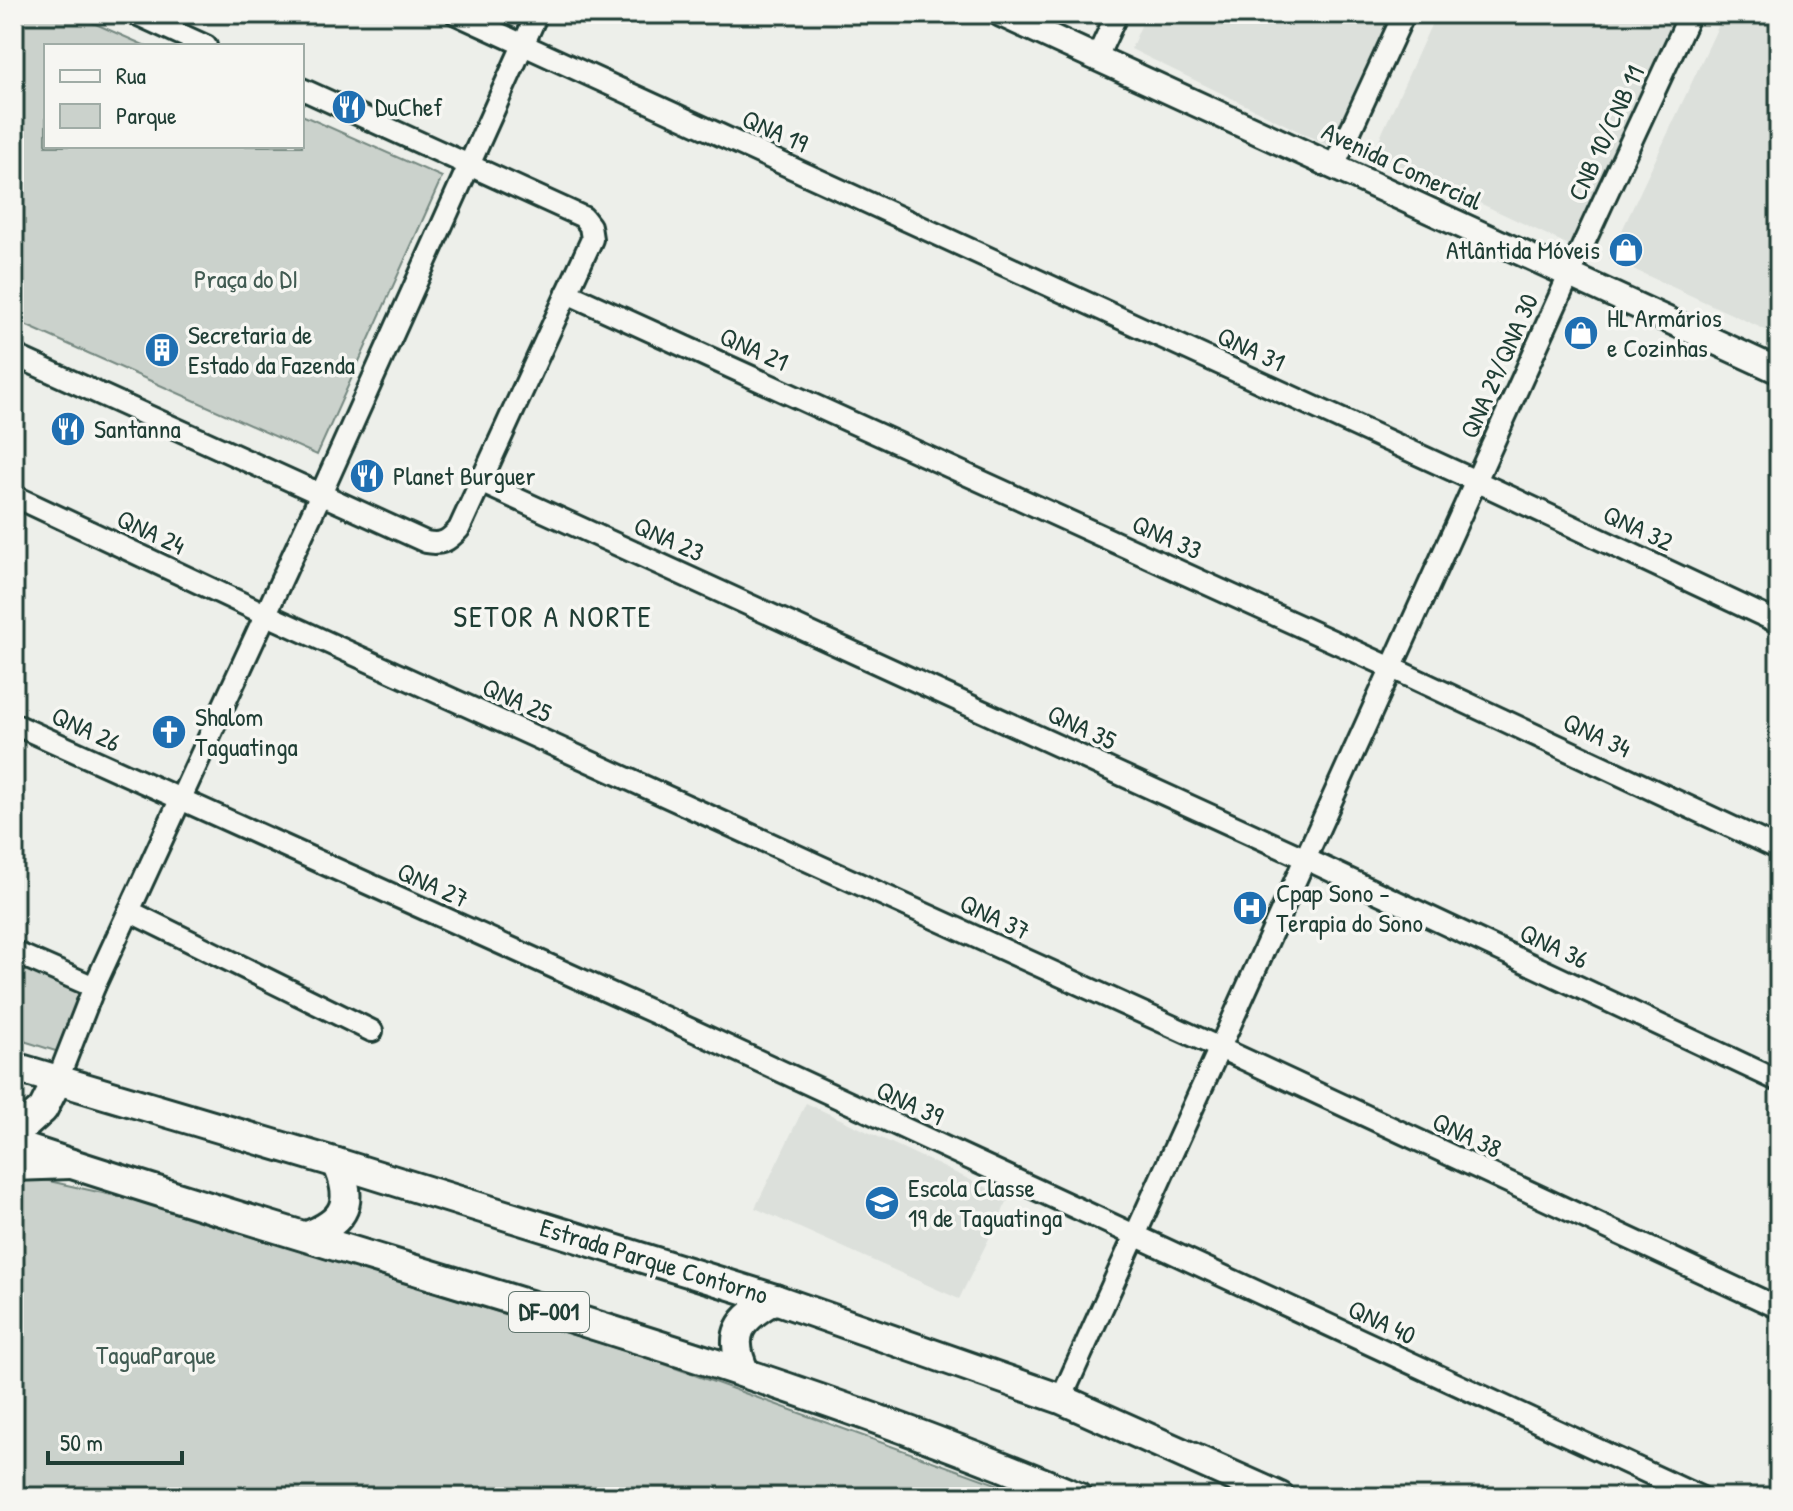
<svg xmlns="http://www.w3.org/2000/svg" width="1793" height="1511" font-family="'Patrick Hand',sans-serif">
<style>
.built{fill:#dce0db}
.green{fill:#cbd2cc;stroke:#758880;stroke-width:2}
.lines{fill:none;stroke-linecap:round;stroke-linejoin:round}
.minor-casing{stroke:#1f3d34;stroke-width:26}
.major-casing{stroke:#1f3d34;stroke-width:30}
.highway-casing{stroke:#1f3d34;stroke-width:34}
.minor{stroke:#f6f6f2;stroke-width:20}
.major{stroke:#f6f6f2;stroke-width:24}
.highway{stroke:#f6f6f2;stroke-width:28}
.labels{text-anchor:middle;stroke-width:7;stroke-linejoin:round;paint-order:stroke}
.shield{fill:#f6f6f2;stroke:#60746d;stroke-width:2}
.shield-label{font-size:24px;font-weight:bold;fill:#1f3d34}
.poi-label{font-size:26px;fill:#1f3d34;stroke:#f6f6f2;text-anchor:start}
.street-label{font-size:26px;fill:#1f3d34;stroke:#f6f6f2}
.park-label{font-size:26px;fill:#415b52;stroke:#f6f6f2}
.quarter-label{font-size:30px;letter-spacing:2px;fill:#1f3d34;stroke:#f6f6f2}
</style>
<rect width="100%" height="100%" fill="#edefea"/>
<filter id="ink" filterUnits="userSpaceOnUse"><feTurbulence type="fractalNoise" baseFrequency=".0125" numOctaves="2"/><feDisplacementMap in="SourceGraphic" scale="16" xChannelSelector="R" yChannelSelector="G"/><feConvolveMatrix kernelMatrix="1 2 1 2 8 2 1 2 1" color-interpolation-filters="sRGB"/></filter>
<g filter="url(#ink)">
<!-- built -->
<g class="built">
<polygon points="1146,14 1397,14 1337,150 1131,49"/>
<polygon points="1436,14 1678,14 1571,246 1373,153"/>
<polygon points="1724,14 1779,14 1779,336 1609,258"/>
<polygon points="806,1103 1009,1198 959,1299 755,1208"/>
</g>
<!-- green -->
<g class="green">
<polygon points="14,14 73,14 146,46 46,46 46,146 302,146 302,115 442,177 317,455 14,320"/>
<polygon points="14,964 85,989 62,1053 14,1038"/>
<polygon points="14,1178 40,1179 134,1200 642,1356 1032,1497 14,1497"/>
</g>
<g class="lines">
<!-- minor casing -->
<g class="minor-casing">
<g id="minor">
<polyline points="136,14 206,46"/>
<polyline points="456,14 1476,481 1779,623"/>
<polyline points="1097,57 1117,14"/>
<polyline points="1334,166 1404,14"/>
<polyline points="567,293 1392,668 1779,849"/>
<path d="M 14,355 L 426,542 C 442,545 448,541 459,529 L 592,239 L 590,226 L 583,217 L 302,89"/>
<polyline points="480,482 1306,859 1779,1081"/>
<polyline points="14,496 265,614 1220,1048 1779,1308"/>
<polyline points="14,724 664,1017 1700,1497"/>
<polyline points="129,911 372,1031"/>
<polyline points="14,952 94,987"/>
<polyline points="58,1079 94,987 321,494 537,14"/>
<polyline points="14,1170 70,1168"/>
<polyline points="1061,1399 1570,273 1690,14"/>
</g>
</g>
<!-- major casing -->
<g class="major-casing">
<polyline id="major" points="1001,14 1779,371"/>
</g>
<!-- highway casing -->
<g class="highway-casing">
<g id="highway">
<polyline points="14,1067 337,1163 775,1299 1061,1399 1280,1497"/>
<polyline points="14,1135 43,1109 58,1079"/>
<path d="M 14,1145 C 368,1263 733,1352 1077,1497"/>
<path d="M 307,1236 C 347,1221 354,1201 337,1163"/>
<path d="M 745,1373 C 727,1334 739,1319 775,1299"/>
</g>
</g>
<!-- minor -->
<use href="#minor" class="minor"/>
<!-- major -->
<use href="#major" class="major"/>
<!-- highway -->
<use href="#highway" class="highway"/>
</g>
</g>
<!-- icons -->
<defs>
<g id="restaurant-disc" transform="scale(1.8)"><circle r="9.5" fill="#1f6fb2" stroke="#f6f6f2"/><path d="M-5-6h1v4h1v-4h1v4h1v-4h1v5L-1.5 .5V6h-2V.5L-5-1ZM5-6V6H3V1.5H1.5Q1.5-4 5-6Z" fill="#fff"/></g>
<g id="shop-disc" transform="scale(1.8)"><circle r="9.5" fill="#1f6fb2" stroke="#f6f6f2"/><path d="M-5-2.5h2.3a2.7 3.5 0 0 1 5.4 0H5L5.5 6h-11ZM-1.5-2.5h3a1.5 2.3 0 0 0-3 0Z" fill="#fff"/></g>
<g id="building-disc" transform="scale(1.8)"><circle r="9.5" fill="#1f6fb2" stroke="#f6f6f2"/><path d="M-4-6H4V6H1V3H-1V6H-4ZM-2.5-4.3h1.7v1.8h-1.7ZM.8-4.3h1.7v1.8H.8ZM-2.5-1h1.7V.8h-1.7ZM.8-1h1.7V.8H.8Z" fill="#fff"/></g>
<g id="church-disc" transform="scale(1.8)"><circle r="9.5" fill="#1f6fb2" stroke="#f6f6f2"/><path d="M-1.2-6h2.4v3.5h3.3v2.4h-3.3V6h-2.4V-.1h-3.3v-2.4h3.3Z" fill="#fff"/></g>
<g id="hospital-disc" transform="scale(1.8)"><circle r="9.5" fill="#1f6fb2" stroke="#f6f6f2"/><path d="M-5-5h3v3.5h4V-5h3V5h-3V1.5h-4V5h-3Z" fill="#fff"/></g>
<g id="school-disc" transform="scale(1.8)"><circle r="9.5" fill="#1f6fb2" stroke="#f6f6f2"/><path d="M0-5L7-2L0 1L-7-2ZM-4 1L0 2.5L4 1V4Q0 6-4 4Z" fill="#fff"/></g>
</defs>
<g fill-rule="evenodd">
<use href="#restaurant-disc" x="349" y="107"/>
<use href="#shop-disc" x="1626" y="250"/>
<use href="#shop-disc" x="1581" y="333"/>
<use href="#building-disc" x="162" y="350"/>
<use href="#restaurant-disc" x="68" y="429"/>
<use href="#restaurant-disc" x="367" y="476"/>
<use href="#church-disc" x="169" y="732"/>
<use href="#hospital-disc" x="1250" y="908"/>
<use href="#school-disc" x="882" y="1203"/>
</g>
<g class="labels">
<!-- shield labels -->
<rect class="shield" x="509" y="1292" width="80" height="40" rx="6"/>
<g class="shield-label">
<text x="549" y="1320">DF-001</text>
</g>
<!-- poi labels -->
<g class="poi-label">
<text x="375" y="116">DuChef</text>
<text x="1600" y="259" text-anchor="end">Atlântida Móveis</text>
<text x="1607" y="327">HL Armários<tspan x="1607" dy="30">e Cozinhas</tspan></text>
<text x="188" y="344">Secretaria de<tspan x="188" dy="30">Estado da Fazenda</tspan></text>
<text x="94" y="438">Santanna</text>
<text x="393" y="485">Planet Burguer</text>
<text x="195" y="726">Shalom<tspan x="195" dy="30">Taguatinga</tspan></text>
<text x="1276" y="902">Cpap Sono -<tspan x="1276" dy="30">Terapia do Sono</tspan></text>
<text x="908" y="1197">Escola Classe<tspan x="908" dy="30">19 de Taguatinga</tspan></text>
</g>
<!-- street labels -->
<g class="street-label">
<text transform="translate(775 131) rotate(24)" y="9">QNA 19</text>
<text transform="translate(1606 133) rotate(-65)" y="9">CNB 10/CNB 11</text>
<text transform="translate(1402 166) rotate(25)" y="9">Avenida Comercial</text>
<text transform="translate(754 349) rotate(24)" y="9">QNA 21</text>
<text transform="translate(1251 349) rotate(25)" y="9">QNA 31</text>
<text transform="translate(1499 366) rotate(-66)" y="9">QNA 29/QNA 30</text>
<text transform="translate(1638 528) rotate(25)" y="9">QNA 32</text>
<text transform="translate(151 532) rotate(25)" y="9">QNA 24</text>
<text transform="translate(1167 537) rotate(24)" y="9">QNA 33</text>
<text transform="translate(669 539) rotate(24)" y="9">QNA 23</text>
<text transform="translate(517 700) rotate(24)" y="9">QNA 25</text>
<text transform="translate(1082 727) rotate(25)" y="9">QNA 35</text>
<text transform="translate(86 729) rotate(25)" y="9">QNA 26</text>
<text transform="translate(1597 735) rotate(25)" y="9">QNA 34</text>
<text transform="translate(433 885) rotate(24)" y="9">QNA 27</text>
<text transform="translate(995 917) rotate(25)" y="9">QNA 37</text>
<text transform="translate(1554 946) rotate(25)" y="9">QNA 36</text>
<text transform="translate(910 1103) rotate(25)" y="9">QNA 39</text>
<text transform="translate(1467 1135) rotate(25)" y="9">QNA 38</text>
<text transform="translate(654 1261) rotate(17)" y="9">Estrada Parque Contorno</text>
<text transform="translate(1382 1322) rotate(25)" y="9">QNA 40</text>
</g>
<!-- park labels -->
<g class="park-label">
<text x="246" y="288">Praça do DI</text>
<text x="156" y="1364">TaguaParque</text>
</g>
<!-- quarter labels -->
<g class="quarter-label">
<text x="553" y="627">SETOR A NORTE</text>
</g>
</g>
<!-- margin -->
<rect width="1793" height="1511" fill="none" stroke="#f6f6f2" stroke-width="48"/>
<rect x="24" y="24" width="1745" height="1463" fill="none" stroke="#1f3d34" stroke-width="3" filter="url(#ink)"/>
<!-- legend -->
<rect x="44" y="44" width="260" height="104" fill="#f6f6f2" stroke="#a0aca6" stroke-width="2"/>
<rect x="60" y="70" width="40" height="12" fill="#f6f6f2" stroke="#a0aca6" stroke-width="2"/>
<text x="116" y="84" font-size="24" fill="#1f3d34">Rua</text>
<rect x="60" y="104" width="40" height="24" fill="#cbd2cc" stroke="#a0aca6" stroke-width="2"/>
<text x="116" y="124" font-size="24" fill="#1f3d34">Parque</text>
<!-- scale -->
<path d="M48 1451v12h134v-12" fill="none" stroke="#1f3d34" stroke-width="4"/>
<text x="60" y="1451" font-size="24" fill="#1f3d34" stroke="#f6f6f2" stroke-width="6" paint-order="stroke">50 m</text>
</svg>
